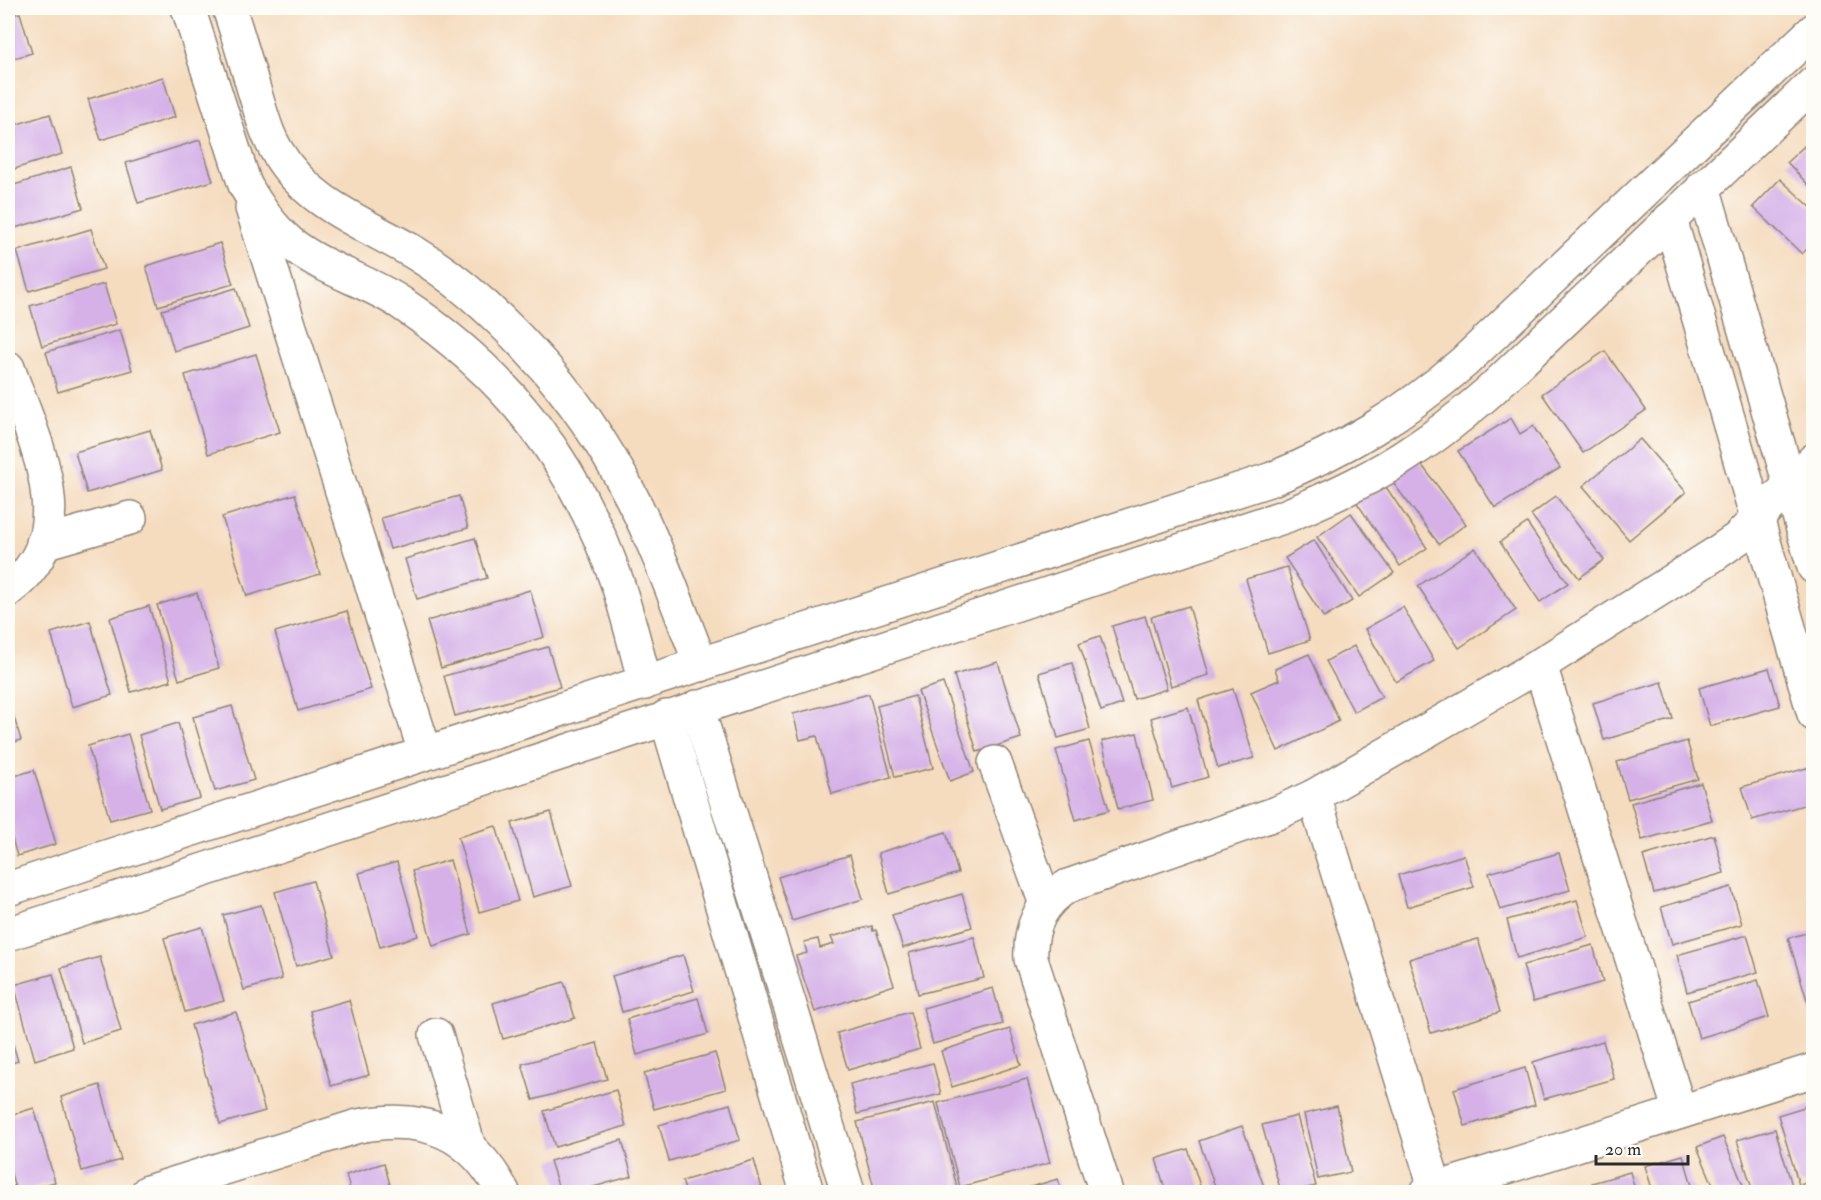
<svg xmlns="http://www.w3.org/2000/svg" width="1821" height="1200" font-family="'IM FELL Double Pica',serif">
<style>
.building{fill:#d5b1e8}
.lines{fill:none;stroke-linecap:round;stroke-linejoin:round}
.minor-casing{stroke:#908475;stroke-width:36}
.minor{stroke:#fff;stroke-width:33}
</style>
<rect width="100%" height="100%" fill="#fdfcf7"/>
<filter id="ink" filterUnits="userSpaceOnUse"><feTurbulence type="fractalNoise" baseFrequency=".0167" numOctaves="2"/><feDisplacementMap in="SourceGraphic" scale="12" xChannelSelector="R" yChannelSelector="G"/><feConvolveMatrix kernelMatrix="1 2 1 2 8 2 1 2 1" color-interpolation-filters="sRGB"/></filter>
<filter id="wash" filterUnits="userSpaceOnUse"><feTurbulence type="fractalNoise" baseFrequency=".008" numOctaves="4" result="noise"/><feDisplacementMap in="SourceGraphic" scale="24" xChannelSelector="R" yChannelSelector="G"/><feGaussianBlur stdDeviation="1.35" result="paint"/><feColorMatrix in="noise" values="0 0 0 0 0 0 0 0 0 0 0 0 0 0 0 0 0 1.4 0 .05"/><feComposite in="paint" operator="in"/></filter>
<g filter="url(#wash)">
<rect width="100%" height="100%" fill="#f5dcbf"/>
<g id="blocks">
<!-- building -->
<g class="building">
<polygon points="20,13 32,53 8,60 8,16"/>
<polygon points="163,77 175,117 101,140 88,99"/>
<polygon points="50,114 62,154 8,171 8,127"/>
<polygon points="1814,137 1814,191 1787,162"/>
<polygon points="200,140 213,181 138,203 126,163"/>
<polygon points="71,167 83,208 8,230 8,187"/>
<polygon points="1780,179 1814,210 1814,242 1802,254 1753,207"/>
<polygon points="91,229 104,269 29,291 17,251"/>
<polygon points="220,243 233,284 158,306 146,266"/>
<polygon points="104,284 116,324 42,346 30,306"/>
<polygon points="236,288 249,328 174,351 162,310"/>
<polygon points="120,330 132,370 58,392 46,352"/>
<polygon points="1605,351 1646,410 1583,453 1542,394"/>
<polygon points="256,354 280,432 208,454 185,375"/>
<polygon points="1511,418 1520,434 1533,426 1560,468 1495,508 1458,451"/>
<polygon points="150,430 162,470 87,493 75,452"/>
<polygon points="1640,439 1686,492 1629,540 1583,486"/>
<polygon points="1415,456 1466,524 1439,544 1388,476"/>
<polygon points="1382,481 1427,548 1400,566 1355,500"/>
<polygon points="295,494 320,574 247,596 222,517"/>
<polygon points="459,496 468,528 390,549 381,518"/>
<polygon points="1556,496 1604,560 1579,578 1531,515"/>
<polygon points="1351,513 1394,573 1359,597 1317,537"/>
<polygon points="1527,523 1568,583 1540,602 1500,542"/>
<polygon points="475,538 487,578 417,599 405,559"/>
<polygon points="1314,540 1352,601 1324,618 1285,558"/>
<polygon points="1475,548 1516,610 1459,648 1418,586"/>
<polygon points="1287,567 1310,640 1268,653 1246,579"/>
<polygon points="530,590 544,637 441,668 427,621"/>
<polygon points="197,593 219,668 179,680 157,605"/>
<polygon points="149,606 171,681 131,692 110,618"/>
<polygon points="1189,606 1209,675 1171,686 1151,617"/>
<polygon points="1403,607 1434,661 1396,682 1365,629"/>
<polygon points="347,611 371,689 298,711 275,632"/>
<polygon points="1145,616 1167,689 1134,699 1112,626"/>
<polygon points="90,621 112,695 72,707 51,633"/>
<polygon points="1100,636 1122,704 1101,711 1079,643"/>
<polygon points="1354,646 1382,697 1354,712 1326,661"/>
<polygon points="548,647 560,687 455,716 444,676"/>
<polygon points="1309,654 1339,721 1278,751 1251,692 1279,680 1275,669"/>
<polygon points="998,662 1021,738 977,752 954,675"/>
<polygon points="1072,663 1090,729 1058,738 1039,673"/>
<polygon points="1769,668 1780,706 1710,726 1699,688"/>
<polygon points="1662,682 1673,719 1604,740 1593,703"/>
<polygon points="943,683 974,772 950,781 918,691"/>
<polygon points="1233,689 1254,758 1218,768 1198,700"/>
<polygon points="869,694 891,777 832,794 817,736 800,740 793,714"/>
<polygon points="915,696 933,768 895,777 877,706"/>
<polygon points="8,698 21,740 8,744"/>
<polygon points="232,706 254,780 215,791 193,717"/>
<polygon points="1188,707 1208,777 1172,788 1151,718"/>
<polygon points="178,723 200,798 160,809 139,735"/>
<polygon points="1137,733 1153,800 1118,809 1102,741"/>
<polygon points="128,734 150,809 110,820 88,746"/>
<polygon points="1089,741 1109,810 1076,820 1056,750"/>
<polygon points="1687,741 1698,779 1628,799 1617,762"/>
<polygon points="1810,767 1814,778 1814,802 1752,820 1742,787"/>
<polygon points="34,770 56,844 17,856 8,825 8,778"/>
<polygon points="1701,783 1712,820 1642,840 1631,803"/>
<polygon points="551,812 572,886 533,897 512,823"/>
<polygon points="496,826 518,901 479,912 458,837"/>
<polygon points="946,832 958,873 889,894 878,853"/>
<polygon points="1714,835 1724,873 1654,893 1643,856"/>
<polygon points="1559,853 1570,890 1500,910 1489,873"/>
<polygon points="850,855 863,899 792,921 778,877"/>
<polygon points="1464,855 1474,887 1407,907 1398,875"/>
<polygon points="450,860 471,934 433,946 412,871"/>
<polygon points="397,862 418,936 380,947 359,873"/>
<polygon points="313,881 334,955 296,966 275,892"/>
<polygon points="1731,887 1742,924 1672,944 1661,907"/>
<polygon points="962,894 972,927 903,948 892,915"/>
<polygon points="1577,900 1588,937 1517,958 1507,920"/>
<polygon points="261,905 282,979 244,990 223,915"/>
<polygon points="872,926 873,931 876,930 894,985 815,1012 796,956 807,953 804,942 818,939 820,948 834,944 831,937"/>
<polygon points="202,927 224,1001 185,1012 164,938"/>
<polygon points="1814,931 1814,1012 1811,1013 1788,938"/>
<polygon points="1747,935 1758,972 1687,992 1677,955"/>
<polygon points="974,937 984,978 918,994 909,953"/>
<polygon points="1478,939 1500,1012 1431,1033 1409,959"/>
<polygon points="1593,945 1603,982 1533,1002 1523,965"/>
<polygon points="683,955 694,991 622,1012 612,976"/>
<polygon points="100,957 121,1031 82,1043 61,968"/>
<polygon points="53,974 73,1048 35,1060 14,985"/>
<polygon points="1758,980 1769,1017 1699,1038 1688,1001"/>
<polygon points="564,982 575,1018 503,1039 493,1003"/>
<polygon points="993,988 1003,1024 933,1044 923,1008"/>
<polygon points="698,998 708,1034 637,1055 627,1019"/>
<polygon points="349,1000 369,1075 331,1086 310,1011"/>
<polygon points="236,1012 265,1111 220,1124 191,1025"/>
<polygon points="910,1012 920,1049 848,1070 837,1033"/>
<polygon points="8,1028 18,1061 8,1064"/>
<polygon points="1010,1029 1021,1065 952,1087 941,1051"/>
<polygon points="1603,1041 1614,1079 1544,1099 1533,1062"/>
<polygon points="597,1043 607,1079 533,1100 522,1064"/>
<polygon points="715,1053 726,1089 654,1109 644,1073"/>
<polygon points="933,1063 941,1094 857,1114 850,1084"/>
<polygon points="1525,1068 1535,1105 1465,1126 1454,1089"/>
<polygon points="1027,1079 1050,1163 960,1187 938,1103"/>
<polygon points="100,1085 121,1160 82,1171 61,1097"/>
<polygon points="616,1090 626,1126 555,1147 544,1111"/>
<polygon points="935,1102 958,1191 951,1192 875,1192 857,1122"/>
<polygon points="730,1104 740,1140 669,1161 659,1125"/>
<polygon points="1814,1104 1814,1181 1799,1185 1778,1115"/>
<polygon points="1337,1106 1351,1172 1318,1179 1304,1114"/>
<polygon points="34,1108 55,1182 16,1192 8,1162 8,1116"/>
<polygon points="1297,1116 1316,1186 1291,1192 1281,1192 1262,1125"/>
<polygon points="1242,1126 1266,1192 1217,1192 1199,1141"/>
<polygon points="1775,1129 1794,1192 1753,1192 1737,1140"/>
<polygon points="1723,1137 1746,1192 1716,1192 1697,1147"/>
<polygon points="622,1140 632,1176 576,1192 560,1192 550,1161"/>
<polygon points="1188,1149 1202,1192 1166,1192 1156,1159"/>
<polygon points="1683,1155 1694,1192 1653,1192 1645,1166"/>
<polygon points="754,1160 763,1192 686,1192 682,1181"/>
<polygon points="384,1163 392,1192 351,1192 346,1175"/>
<polygon points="1630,1172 1636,1192 1595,1192 1592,1183"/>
<polygon points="1058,1179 1062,1192 1014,1192"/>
</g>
</g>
</g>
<g filter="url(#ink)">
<use href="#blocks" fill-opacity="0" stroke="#908475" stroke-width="1.5"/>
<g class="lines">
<!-- minor casing -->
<g class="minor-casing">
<g id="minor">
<path d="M 188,8 L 245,185 C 257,206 270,226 289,242 C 322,269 366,280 401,303 C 507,374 575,461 617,582 C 628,615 636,649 645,683"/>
<path d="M 229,8 C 238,35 246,62 254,90 C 261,112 266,134 278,153 C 309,205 366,224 415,253 C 458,279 498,316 532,353 C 572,396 605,445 632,498 C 659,551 679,609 701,665"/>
<polyline points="1703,187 1814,567"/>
<polyline points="252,208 425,752"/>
<polyline points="1670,219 1814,714"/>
<path d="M 8,368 C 32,437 86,534 8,590"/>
<polyline points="43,543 130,518"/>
<polyline points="1540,665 1680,1112"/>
<polyline points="697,707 848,1192"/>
<polyline points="666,717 807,1192"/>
<polyline points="995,763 1046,904"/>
<polyline points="1314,796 1436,1190"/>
<path d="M 8,889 C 429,751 851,616 1272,479 C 1345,449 1404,414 1464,362 L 1814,30"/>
<path d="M 8,934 L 1286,516 C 1331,497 1377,476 1417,448 C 1443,431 1467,411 1490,391 L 1814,83"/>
<polyline points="436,1035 469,1147"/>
<path d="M 148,1192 L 358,1126 C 425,1113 471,1132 503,1192"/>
<path d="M 1106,1192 L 1031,959 C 1029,927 1041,902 1068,886 L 1277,813 L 1314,796 L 1540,665 L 1712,556 L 1738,538 L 1814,460"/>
<polyline points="1427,1192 1814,1070"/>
</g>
</g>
<!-- minor -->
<use href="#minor" class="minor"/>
</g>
</g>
<!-- margin -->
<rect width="1821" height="1200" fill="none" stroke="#fdfcf7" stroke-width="30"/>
<!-- scale -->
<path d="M1596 1155v9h92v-9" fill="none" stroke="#2b2b2b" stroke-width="3"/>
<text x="1605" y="1155" font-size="18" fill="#2b2b2b" stroke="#fdfcf7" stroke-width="4.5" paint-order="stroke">20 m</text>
</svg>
